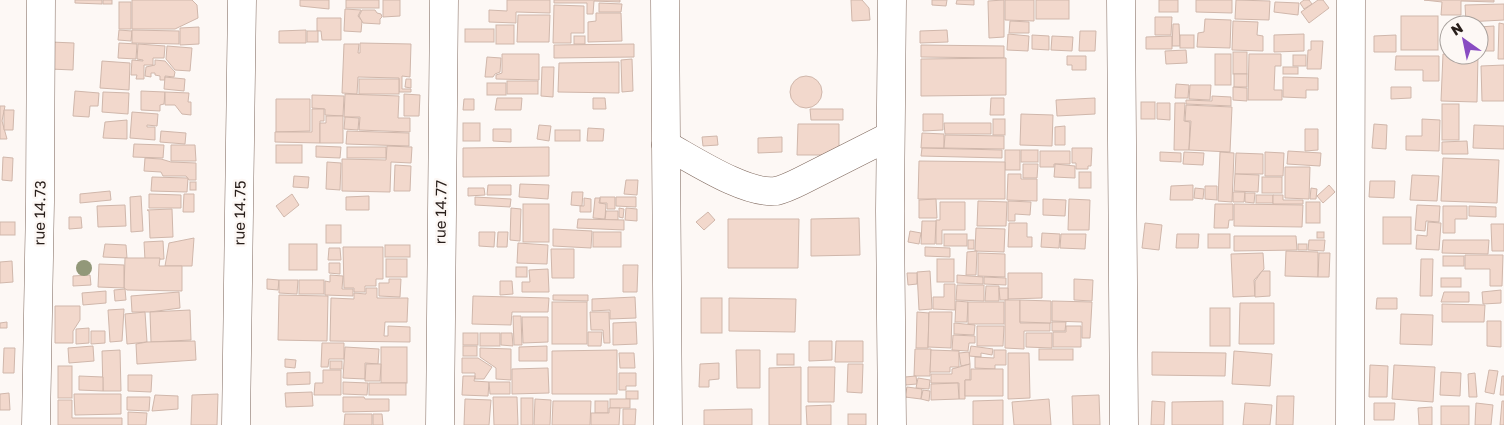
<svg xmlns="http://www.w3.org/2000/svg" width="1504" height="425" font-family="'Golos Text',sans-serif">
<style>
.building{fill:#f2d8cc;stroke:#d0b7ab}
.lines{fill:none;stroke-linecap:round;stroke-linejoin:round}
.minor-casing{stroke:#7e675c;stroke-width:29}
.minor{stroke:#fff;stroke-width:28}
.tree{fill:#929879}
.labels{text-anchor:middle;stroke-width:5;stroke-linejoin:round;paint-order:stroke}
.street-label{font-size:15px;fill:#281e1a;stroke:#fdf8f5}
</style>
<rect width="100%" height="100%" fill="#fdf8f5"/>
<!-- building -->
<g class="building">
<polygon points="75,0 102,0 102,4 75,3"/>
<rect x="103" y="0" width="9" height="4"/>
<polygon points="132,0 192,0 197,5 198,18 175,29 132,29"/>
<polygon points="300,0 329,0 329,9 300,6"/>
<rect x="346" y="0" width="33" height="8"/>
<polygon points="383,0 400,0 400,16 383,17"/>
<polygon points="507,0 550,0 550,13 516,12 516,23 489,22 489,10 507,11"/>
<polygon points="554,0 620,0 620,2 594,1 593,14 587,14 587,3 554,3"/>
<polygon points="851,0 862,0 869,8 870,20 852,21"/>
<polygon points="932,0 947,0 946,6 932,5"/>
<polygon points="957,0 974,0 974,5 956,4"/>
<polygon points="1004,0 1004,37 989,38 988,1"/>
<polygon points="1005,0 1034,0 1034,21 1005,20"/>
<rect x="1036" y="0" width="33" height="19"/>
<rect x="1159" y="0" width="19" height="12"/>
<polygon points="1196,0 1232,0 1232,13 1196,12"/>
<polygon points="1236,0 1270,1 1269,20 1235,19"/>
<polygon points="1304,0 1309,0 1312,4 1304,9 1300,3"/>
<polygon points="1318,0 1323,0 1329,8 1309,23 1301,12"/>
<polygon points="1424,0 1494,0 1494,2 1461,1 1461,15 1441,15 1442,2"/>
<rect x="119" y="2" width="12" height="27"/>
<polygon points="1275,2 1299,3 1298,15 1274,12"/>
<polygon points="599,3 622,4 621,12 599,12"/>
<polygon points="1504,4 1504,20 1466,22 1465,5"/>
<polygon points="554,5 584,6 584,33 571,33 571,43 553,43"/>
<polygon points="345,9 361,10 358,16 362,21 361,32 344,31"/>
<polygon points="362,10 375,10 377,13 381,14 382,17 380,19 380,24 363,23 359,16"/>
<polygon points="596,13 621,13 622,41 588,42 588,22 596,21"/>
<polygon points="518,15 550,15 549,42 517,42"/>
<rect x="1401" y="16" width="37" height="34"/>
<polygon points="1155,17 1172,17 1171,35 1155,35"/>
<polygon points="317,18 341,18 341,40 322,40 321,31 317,31"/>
<polygon points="1205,19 1231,20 1230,48 1197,47 1198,33 1204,32"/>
<polygon points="1010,21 1029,22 1029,33 1009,33"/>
<polygon points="1233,21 1258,22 1257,35 1263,36 1263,51 1232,50"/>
<polygon points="1499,23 1504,24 1504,59 1498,59"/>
<polygon points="1173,24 1179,24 1180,46 1172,46"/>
<rect x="496" y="25" width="18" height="19"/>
<polygon points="1494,26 1494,51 1479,51 1479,27"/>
<polygon points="199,27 199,44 180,45 180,28"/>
<rect x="465" y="29" width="29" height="13"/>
<polygon points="119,30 132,31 131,41 118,40"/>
<polygon points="132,30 179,31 179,44 132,43"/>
<polygon points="306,30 306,43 279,43 279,31"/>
<polygon points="947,30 948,42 920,43 920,31"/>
<rect x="307" y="31" width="11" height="11"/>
<polygon points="1080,31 1096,31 1095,51 1079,51"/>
<polygon points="1008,34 1029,36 1028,51 1007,50"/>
<polygon points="1304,34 1304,51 1274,52 1274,35"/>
<polygon points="1032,35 1049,36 1049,50 1032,49"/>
<rect x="1180" y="35" width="14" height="13"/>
<polygon points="1396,35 1396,52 1374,52 1374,36"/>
<rect x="574" y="36" width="11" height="8"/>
<polygon points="1052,36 1073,37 1072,51 1051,50"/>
<polygon points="1172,36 1172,49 1146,49 1146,37"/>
<rect x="1447" y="37" width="2" height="13"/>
<polygon points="1311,41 1323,41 1321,69 1307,69 1308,50 1311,50"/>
<polygon points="51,42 74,43 73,70 50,69"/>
<polygon points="119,43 137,44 136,59 118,58"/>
<polygon points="360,43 411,44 410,77 402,76 402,89 411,89 411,92 399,92 399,78 358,77 357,94 342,93 344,44 359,44 358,53 360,53"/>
<polygon points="138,44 165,46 164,58 153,58 153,65 144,65 144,79 136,79 137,75 131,75 132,60 143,61 143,60 137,59"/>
<polygon points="634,44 634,57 554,58 554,45"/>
<polygon points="921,45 1004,46 1004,58 921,57"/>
<polygon points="167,46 192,48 190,71 175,70 166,59"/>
<polygon points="1186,50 1187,63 1166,64 1165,51"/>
<rect x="1233" y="52" width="14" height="22"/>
<polygon points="502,54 539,54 539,80 496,79 496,75 502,73"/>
<rect x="1215" y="54" width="16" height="31"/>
<polygon points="1249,54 1281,54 1281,66 1275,66 1274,90 1282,90 1282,100 1248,100"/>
<polygon points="1443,54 1478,55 1477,102 1441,101"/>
<rect x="1293" y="55" width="13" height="11"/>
<polygon points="1067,56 1086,56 1086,70 1072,70 1072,65 1067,65"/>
<polygon points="1396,56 1439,56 1439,81 1423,81 1423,70 1395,70"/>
<polygon points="487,57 501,58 500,72 495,74 493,77 485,77"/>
<polygon points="1006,58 1006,95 921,96 921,59"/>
<polygon points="632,59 633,91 622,92 621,60"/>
<polygon points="155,60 165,61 175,72 174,77 165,76 165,80 160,80 160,76 155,75 155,73 151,73 151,77 145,76 146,67 155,65"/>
<polygon points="102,61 130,63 129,90 100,88"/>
<polygon points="619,62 619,93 558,92 559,63"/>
<polygon points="1504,65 1504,101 1482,101 1481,66"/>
<polygon points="542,67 554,67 553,97 541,96"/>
<rect x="1283" y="67" width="15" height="7"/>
<rect x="1234" y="74" width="13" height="13"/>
<circle cx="806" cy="92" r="16"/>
<polygon points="165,77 185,79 184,91 164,89"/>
<polygon points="1283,77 1318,78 1318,90 1306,90 1306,98 1283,97"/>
<rect x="359" y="79" width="40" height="15"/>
<polygon points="406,79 411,79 411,88 405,87"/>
<rect x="507" y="81" width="31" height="13"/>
<rect x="487" y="83" width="19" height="12"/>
<polygon points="1176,84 1189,85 1188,98 1175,98"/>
<polygon points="1190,85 1211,85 1210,100 1189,99"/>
<polygon points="1233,87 1247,88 1247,101 1233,100"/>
<polygon points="1391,87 1411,87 1411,98 1391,99"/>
<polygon points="75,91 99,93 98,106 90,106 89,117 73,116"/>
<polygon points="141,91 165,92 164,104 160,105 160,111 141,110"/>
<polygon points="103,92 129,93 128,114 102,112"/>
<polygon points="165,92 189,93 188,102 191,102 191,115 182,114 175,105 165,105"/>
<polygon points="345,94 399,96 398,118 410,118 410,132 359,130 360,117 344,117"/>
<polygon points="404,94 420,95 419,116 404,116"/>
<polygon points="312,95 344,96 343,116 325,115 325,109 312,108"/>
<polygon points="1212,96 1231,97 1231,106 1186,104 1186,100 1212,101"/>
<polygon points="497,98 522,98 521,110 495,110"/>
<polygon points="593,98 605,98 606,109 593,109"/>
<polygon points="991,98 1004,98 1004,115 990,115"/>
<polygon points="1095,98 1095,114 1057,116 1056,100"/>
<polygon points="276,99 310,99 310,131 276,132"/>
<polygon points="464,99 474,99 474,110 463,110"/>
<rect x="1141" y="102" width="14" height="17"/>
<polygon points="1157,103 1170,103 1170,120 1157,119"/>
<polygon points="1175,103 1185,103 1184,121 1190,122 1189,150 1174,150"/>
<rect x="1442" y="104" width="17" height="36"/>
<polygon points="1186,105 1232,107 1230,152 1189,150 1191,121 1185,121"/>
<polygon points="0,106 5,106 2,121 7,139 0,139"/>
<polygon points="312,109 324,109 324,121 320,121 320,143 275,142 275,132 312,132"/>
<polygon points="810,109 843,109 843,120 811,120"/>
<polygon points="4,110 14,110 13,130 4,130"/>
<polygon points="132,112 158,114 157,126 147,125 147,127 155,127 155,140 130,138"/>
<polygon points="923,114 943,114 943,130 923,131"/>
<polygon points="1021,114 1053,115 1052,146 1020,145"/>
<polygon points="326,116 343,116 343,143 320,143 320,123 326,123"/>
<polygon points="345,117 359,118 358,130 344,129"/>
<rect x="993" y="119" width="12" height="16"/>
<polygon points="1422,119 1440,120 1439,151 1406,150 1406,136 1422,136"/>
<polygon points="127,120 127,139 103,138 105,122"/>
<rect x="463" y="123" width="17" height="18"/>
<polygon points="944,123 991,123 991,134 945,134"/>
<polygon points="798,124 839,124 839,155 797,155"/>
<polygon points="1374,124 1387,125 1386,149 1372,148"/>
<polygon points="539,125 551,126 549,141 537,139"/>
<polygon points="1474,125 1504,126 1504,149 1473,148"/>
<polygon points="1065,126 1065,145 1055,145 1055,127"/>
<polygon points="588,128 604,129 603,141 587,141"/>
<polygon points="493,129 511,129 511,142 493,141"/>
<polygon points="1305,129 1318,129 1318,150 1305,151"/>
<rect x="555" y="130" width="25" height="11"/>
<polygon points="161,131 186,133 185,144 160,142"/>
<polygon points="347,131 409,133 409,146 346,144"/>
<polygon points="922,133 944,134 944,148 921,148"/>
<polygon points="945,135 1004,136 1004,149 944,148"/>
<polygon points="717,136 718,145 703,146 702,137"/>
<polygon points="782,137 782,152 758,153 758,138"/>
<polygon points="1467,141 1468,154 1442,154 1442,142"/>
<polygon points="134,144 164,145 163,158 133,157"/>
<polygon points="171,145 195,145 196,161 171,161"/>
<rect x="276" y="145" width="26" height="18"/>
<polygon points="316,146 341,147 340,158 316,157"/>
<polygon points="387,146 412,147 411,163 391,162 390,192 342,191 342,159 386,160"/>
<rect x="347" y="147" width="39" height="11"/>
<polygon points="549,147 549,176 463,177 463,148"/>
<polygon points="922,148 1002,150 1002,158 921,156"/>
<polygon points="1072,148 1092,148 1091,166 1088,166 1088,169 1076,169 1076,163 1072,163"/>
<rect x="1005" y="150" width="15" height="20"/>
<rect x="1021" y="150" width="17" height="12"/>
<polygon points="1040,151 1070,151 1070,164 1054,164 1054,167 1040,167"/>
<polygon points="1288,151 1321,153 1320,166 1287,164"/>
<polygon points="1160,152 1181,153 1181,162 1160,161"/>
<polygon points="1184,152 1204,153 1203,165 1183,164"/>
<polygon points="1220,152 1234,153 1232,202 1218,201"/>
<polygon points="1265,152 1284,153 1283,176 1265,176"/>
<polygon points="1236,153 1263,154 1263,174 1235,174"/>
<polygon points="3,157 13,158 12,181 2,180"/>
<polygon points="145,158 161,159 171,162 196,163 196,180 189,180 186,176 163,176 161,172 144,171"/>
<polygon points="1443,158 1499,160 1497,203 1441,201"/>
<polygon points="919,161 1005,162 1005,199 918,199"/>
<polygon points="327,162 341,163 340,190 326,189"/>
<polygon points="1023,164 1038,164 1037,178 1023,178"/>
<polygon points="1055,164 1075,166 1075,178 1054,177"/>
<polygon points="395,165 411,166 410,191 394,191"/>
<polygon points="1285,167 1310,167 1309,199 1285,198"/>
<rect x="1079" y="172" width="12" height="16"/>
<polygon points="1008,174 1021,174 1021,179 1037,179 1037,201 1007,200"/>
<polygon points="1235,174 1259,175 1258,192 1234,191"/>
<polygon points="1412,175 1439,176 1437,201 1410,200"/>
<polygon points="294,176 309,177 308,188 293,187"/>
<polygon points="152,177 188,178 187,192 151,191"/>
<rect x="1262" y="177" width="20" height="16"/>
<polygon points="626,180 638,180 637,195 624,194"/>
<polygon points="1370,181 1395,181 1394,198 1369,197"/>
<rect x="190" y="182" width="6" height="8"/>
<polygon points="520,184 549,185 548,199 519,197"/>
<polygon points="488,185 511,185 511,195 487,195"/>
<polygon points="1193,185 1193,200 1170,200 1171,186"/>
<polygon points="1329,185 1335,192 1323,203 1317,196"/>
<polygon points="1205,186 1217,186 1217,200 1205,199"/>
<polygon points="468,188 484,188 485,195 468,196"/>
<polygon points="1195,188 1204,189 1203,199 1194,198"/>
<polygon points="1311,188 1317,189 1316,199 1310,199"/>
<polygon points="110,191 111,200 80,203 80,194"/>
<polygon points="572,192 583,192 582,206 571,205"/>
<polygon points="1233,192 1245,192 1244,202 1233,202"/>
<polygon points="1245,193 1255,193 1254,203 1245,202"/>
<polygon points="149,194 181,195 181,208 149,208"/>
<polygon points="184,194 194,194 194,212 183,212"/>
<polygon points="292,194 299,205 284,217 276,206"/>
<rect x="1256" y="195" width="17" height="8"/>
<polygon points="1273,195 1283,195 1283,200 1303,200 1303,204 1273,204"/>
<polygon points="141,196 143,231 131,232 130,197"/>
<polygon points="369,196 369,210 346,210 346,197"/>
<polygon points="475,197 511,199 510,207 475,205"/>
<polygon points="600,197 615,197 615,209 607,209 607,203 600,203"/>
<polygon points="616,197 636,197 636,207 616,206"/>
<polygon points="584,198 591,199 591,212 580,212 580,206 584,206"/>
<polygon points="595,198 600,198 599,203 606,204 605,219 593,218"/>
<polygon points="936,199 937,218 919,218 919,200"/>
<polygon points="1043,199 1066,200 1065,216 1043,215"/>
<polygon points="1069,199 1090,200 1089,230 1068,230"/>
<polygon points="978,201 1007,202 1006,226 977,226"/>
<polygon points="1008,201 1031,202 1030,215 1015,214 1015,221 1008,221"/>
<polygon points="940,202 965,202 965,230 942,230 942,244 936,244 936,220 940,220"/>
<rect x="1306" y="202" width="14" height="21"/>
<rect x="523" y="204" width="26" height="38"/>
<polygon points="1215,204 1233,204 1233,220 1229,220 1228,228 1214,228"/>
<polygon points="1234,204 1303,205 1302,227 1234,226"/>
<polygon points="125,205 126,226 98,227 97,206"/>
<polygon points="1417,205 1440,206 1439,222 1426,221 1425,231 1415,230"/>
<polygon points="1443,206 1467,206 1467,219 1455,219 1455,233 1443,233"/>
<polygon points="1469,206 1496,207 1496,217 1469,216"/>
<polygon points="511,208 521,209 520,241 510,240"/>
<polygon points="619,208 624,209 623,218 619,217"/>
<polygon points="626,208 637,209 637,221 625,220"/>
<polygon points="172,209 173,237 150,238 149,211 147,210"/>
<polygon points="606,211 618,211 618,220 605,220"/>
<polygon points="708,212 715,220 704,230 696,222"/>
<polygon points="69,217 81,217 82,228 69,229"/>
<rect x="1383" y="217" width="28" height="27"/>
<polygon points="859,218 860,255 811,256 811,219"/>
<polygon points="578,219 624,220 624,230 577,228"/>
<polygon points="728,219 799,219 798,268 728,268"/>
<polygon points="922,221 936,221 935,244 921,244"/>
<rect x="0" y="222" width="15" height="13"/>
<polygon points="1428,222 1441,223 1439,250 1416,249 1417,235 1427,236"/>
<polygon points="1009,223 1027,223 1027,237 1032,237 1032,247 1008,247"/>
<polygon points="1145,223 1162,225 1159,250 1142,248"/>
<polygon points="1491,224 1504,224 1504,251 1492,251"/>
<rect x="326" y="225" width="15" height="18"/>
<polygon points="976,228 1005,229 1004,252 975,251"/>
<polygon points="553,229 592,231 591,248 553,246"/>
<polygon points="910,231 921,233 919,244 908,242"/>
<polygon points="479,232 495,232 494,247 479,246"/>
<polygon points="498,232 508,232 507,247 497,247"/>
<rect x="593" y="232" width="28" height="15"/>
<rect x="1317" y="232" width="7" height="6"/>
<polygon points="1042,233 1060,234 1059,248 1041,247"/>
<rect x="944" y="234" width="23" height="12"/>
<polygon points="1061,234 1086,234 1085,249 1060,248"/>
<polygon points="1177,234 1199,234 1198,248 1176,248"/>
<rect x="1208" y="234" width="22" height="14"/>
<polygon points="1234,236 1296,236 1297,250 1234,251"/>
<polygon points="194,238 192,266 165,266 169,243"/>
<rect x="968" y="240" width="6" height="9"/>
<polygon points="1309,240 1325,240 1324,251 1308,250"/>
<polygon points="1443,240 1489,240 1488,254 1442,253"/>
<polygon points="163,241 164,259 145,260 144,242"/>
<polygon points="518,243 548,245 547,264 517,263"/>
<polygon points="105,244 126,245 127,258 103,257"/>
<rect x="289" y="244" width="28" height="26"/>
<rect x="1298" y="244" width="9" height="6"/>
<rect x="385" y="245" width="25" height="12"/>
<polygon points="343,247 383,247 383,279 376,279 376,286 365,286 365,292 354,292 354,288 344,288"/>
<polygon points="925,247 950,248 950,257 925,256"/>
<polygon points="329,248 340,248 341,260 328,260"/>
<polygon points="551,249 574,249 574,278 552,278"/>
<polygon points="977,251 976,275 966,275 967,252"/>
<polygon points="1286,251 1318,252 1318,277 1285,276"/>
<polygon points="978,253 1005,254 1005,277 978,276"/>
<polygon points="1263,253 1264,269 1254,280 1255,296 1233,297 1231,254"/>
<polygon points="1319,253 1330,253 1329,277 1318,277"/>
<polygon points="1465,255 1503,255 1502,286 1490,286 1490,269 1465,269"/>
<rect x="1443" y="256" width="21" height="10"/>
<polygon points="125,258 160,258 159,266 182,266 182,291 127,290 124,288"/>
<rect x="386" y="259" width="21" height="18"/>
<rect x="937" y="259" width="17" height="23"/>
<polygon points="1421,259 1433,259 1432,296 1420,296"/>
<polygon points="12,261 13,282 0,283 0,262"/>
<polygon points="329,263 340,263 340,274 329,273"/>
<polygon points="99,264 124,265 124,288 98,287"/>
<polygon points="623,265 638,265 637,292 623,292"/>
<rect x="516" y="267" width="11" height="10"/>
<polygon points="548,269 549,292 522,292 522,282 530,282 529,270"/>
<polygon points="930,271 932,309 919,310 917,272"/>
<polygon points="1262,271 1270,271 1270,296 1255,297 1255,281"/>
<polygon points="907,273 917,273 917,284 908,285"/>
<polygon points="1008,273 1042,273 1042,298 1008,299"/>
<polygon points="90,275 91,285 73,286 73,276"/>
<polygon points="330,275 343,276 342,289 353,289 353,296 325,295 325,281 330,282"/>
<polygon points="957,275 983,277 983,284 957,283"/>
<polygon points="984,277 1006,278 1006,285 984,284"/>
<rect x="1441" y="278" width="20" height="9"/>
<polygon points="267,279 279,280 278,290 267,289"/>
<polygon points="389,279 401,279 400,297 379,296 379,283 389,283"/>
<polygon points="1074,279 1093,280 1092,301 1074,300"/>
<polygon points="279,280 298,280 297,294 279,293"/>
<rect x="299" y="280" width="25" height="14"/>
<polygon points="500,281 512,281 513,294 500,295"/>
<polygon points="944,284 955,284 955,310 933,309 933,297 944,297"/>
<polygon points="957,285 984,285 984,301 956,300"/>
<polygon points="986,286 999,286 999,301 985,301"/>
<polygon points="366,288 377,288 377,298 408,298 407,322 385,322 384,336 388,336 388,326 410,327 410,342 330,341 331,298 354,299 354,293 366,294"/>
<polygon points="999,288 1008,288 1008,300 1000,300"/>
<polygon points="125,289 126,300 115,301 114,290"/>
<polygon points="1501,290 1501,303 1483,304 1482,292"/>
<polygon points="106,291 106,303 83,305 82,293"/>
<polygon points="179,292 180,308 150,312 132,312 131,296"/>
<polygon points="1444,292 1469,292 1469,302 1441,302"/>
<polygon points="279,295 328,296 327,341 278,340"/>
<polygon points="553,295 588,295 588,301 553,300"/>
<polygon points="473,296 549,298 548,312 512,312 511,325 472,324"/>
<polygon points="635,297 636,318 610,319 610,310 592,311 592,299"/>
<rect x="701" y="298" width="21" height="35"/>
<polygon points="729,298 796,299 795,332 729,331"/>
<polygon points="1377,298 1397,298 1397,309 1376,309"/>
<polygon points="1005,300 1020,300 1020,323 1050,323 1050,331 1024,331 1024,349 1005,348"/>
<polygon points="1020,300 1051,301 1051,323 1020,322"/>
<polygon points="956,301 968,302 967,322 955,322"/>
<polygon points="1052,301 1092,302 1090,338 1082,338 1082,322 1052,321"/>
<rect x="552" y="302" width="35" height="42"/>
<rect x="968" y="302" width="36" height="22"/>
<polygon points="1240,303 1274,303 1274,344 1239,344"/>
<polygon points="1442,304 1485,305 1484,322 1442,322"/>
<polygon points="55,306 80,306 80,320 73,331 73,343 55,343"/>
<rect x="1210" y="308" width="20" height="38"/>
<polygon points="124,309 122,341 110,342 108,310"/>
<polygon points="190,310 191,340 151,342 150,312"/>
<polygon points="145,312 147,342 127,344 125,314"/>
<polygon points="590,312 609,312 610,343 604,343 603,330 591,330"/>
<polygon points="917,312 929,313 928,348 916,348"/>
<polygon points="929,312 952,312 951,348 928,347"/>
<polygon points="1401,314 1433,315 1432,345 1400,344"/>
<polygon points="513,316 521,316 522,345 514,345"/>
<polygon points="522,317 548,317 548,342 523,343"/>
<polygon points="1487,321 1501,321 1501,347 1487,346"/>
<polygon points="7,322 7,328 0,328 0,323"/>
<polygon points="636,322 637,344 613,345 613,323"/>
<polygon points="1052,322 1066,322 1065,331 1052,331"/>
<polygon points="954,323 975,325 974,335 954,334"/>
<polygon points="977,326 1004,326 1003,346 977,346"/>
<polygon points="1066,326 1081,326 1081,347 1053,347 1053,332 1066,332"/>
<polygon points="89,328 89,343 76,344 76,329"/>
<polygon points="91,331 105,331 105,343 91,344"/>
<polygon points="588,332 602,332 601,346 588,346"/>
<rect x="463" y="333" width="15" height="12"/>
<rect x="480" y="333" width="20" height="13"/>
<polygon points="501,333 512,333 513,346 501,345"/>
<polygon points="1026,333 1052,333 1052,348 1026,347"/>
<polygon points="953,335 975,336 975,343 969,343 968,351 952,350"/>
<polygon points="195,341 196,360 137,364 136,344 147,342"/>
<polygon points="809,341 832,341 832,360 809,361"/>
<polygon points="836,341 863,341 863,362 835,362"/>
<polygon points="322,343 344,343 344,359 329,359 328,367 321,367"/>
<polygon points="93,346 94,361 69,363 68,348"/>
<rect x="463" y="346" width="14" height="10"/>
<polygon points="547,346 547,361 519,361 519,347"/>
<polygon points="971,346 993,349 992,355 981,353 981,357 969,356"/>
<polygon points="345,347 379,349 378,364 365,363 365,379 343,378"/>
<rect x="381" y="347" width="26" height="36"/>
<polygon points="4,348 15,348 14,373 3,373"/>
<polygon points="480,348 511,349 511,380 496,379 496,368 480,357"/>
<polygon points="915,349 931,349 930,376 914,376"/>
<rect x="1039" y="349" width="34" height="11"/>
<polygon points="120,350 121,391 103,391 102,351"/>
<polygon points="617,350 617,394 552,394 552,351"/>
<polygon points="736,350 760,350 760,388 737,388"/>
<polygon points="931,350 959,351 959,367 950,367 950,372 930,372"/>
<polygon points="994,350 1006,350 1006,365 995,365 995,369 975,368 975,357 994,358"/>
<polygon points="1234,351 1272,354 1270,386 1232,384"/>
<polygon points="969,352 970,364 961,366 959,353"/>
<polygon points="1152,352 1226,353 1225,376 1152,375"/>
<polygon points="619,353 634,353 635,368 620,368"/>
<polygon points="1008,353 1029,353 1030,398 1008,399"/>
<rect x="777" y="354" width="17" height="11"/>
<polygon points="462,358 478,358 492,367 484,379 475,379 475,373 462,373"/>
<polygon points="285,359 296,360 295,368 285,367"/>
<rect x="330" y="361" width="12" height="8"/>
<polygon points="719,363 719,379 709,380 709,387 699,387 700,364"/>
<polygon points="366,364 381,364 380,381 365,381"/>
<polygon points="848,364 863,364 862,393 847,392"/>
<polygon points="970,364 970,380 965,380 965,399 959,399 959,383 931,383 931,374 952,374 952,369"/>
<polygon points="1370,365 1388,366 1387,397 1369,397"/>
<polygon points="1394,365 1435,367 1433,402 1392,399"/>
<rect x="58" y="366" width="14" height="32"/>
<polygon points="801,367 801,425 769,425 769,368"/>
<polygon points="808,367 835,367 834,402 808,402"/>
<polygon points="548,368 549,393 512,394 512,369"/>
<polygon points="971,369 1003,369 1003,396 965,396 965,380 971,380"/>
<polygon points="323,370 341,370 341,395 314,395 315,383 323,383"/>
<polygon points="1489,370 1498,371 1494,394 1485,392"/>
<polygon points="310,372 310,384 287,385 287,373"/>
<polygon points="1441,372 1461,373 1460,396 1440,395"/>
<polygon points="619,373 636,373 636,386 626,386 626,390 619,390"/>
<polygon points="1475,373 1477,397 1469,397 1468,374"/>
<polygon points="128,375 152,375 151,392 128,391"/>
<polygon points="79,376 103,377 103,391 79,390"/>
<polygon points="463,376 475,376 474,381 489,382 488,396 462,395"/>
<polygon points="916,376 917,384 905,385 905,377"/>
<polygon points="1502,376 1504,376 1504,395 1500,395"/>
<polygon points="918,378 930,380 929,389 916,388"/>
<polygon points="343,382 368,383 367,395 343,394"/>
<polygon points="489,382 510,382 510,394 490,394"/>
<rect x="369" y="383" width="37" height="12"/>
<polygon points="958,383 959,399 931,400 931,384"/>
<polygon points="907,387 922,389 921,399 905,397"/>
<polygon points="923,390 930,391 929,401 921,399"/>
<rect x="626" y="391" width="12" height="8"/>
<polygon points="312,392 313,406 286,407 285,393"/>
<polygon points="9,393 10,410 0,410 0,394"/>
<polygon points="74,394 121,394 121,414 75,415"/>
<polygon points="218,394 217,425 191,425 192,395"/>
<polygon points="155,395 178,396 178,409 152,411"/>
<polygon points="1099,395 1100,425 1073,425 1072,396"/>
<polygon points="1277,396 1294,396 1293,425 1276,425"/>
<polygon points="127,397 150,397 149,411 127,410"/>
<polygon points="343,397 364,397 365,399 389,399 389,411 343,412"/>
<polygon points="493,397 517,397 518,425 494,425"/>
<rect x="521" y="398" width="12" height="27"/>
<polygon points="465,399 491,400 489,425 464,425"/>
<polygon points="535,399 551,400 550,425 534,425"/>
<rect x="610" y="399" width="20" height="9"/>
<polygon points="1049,399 1051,425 1014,425 1012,402"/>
<polygon points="58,400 72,400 72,418 122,418 122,425 58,425"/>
<polygon points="1003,400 1003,425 973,425 973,401"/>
<polygon points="553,401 591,401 590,425 552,425"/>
<rect x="595" y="401" width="13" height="12"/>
<polygon points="1152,401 1165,402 1164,425 1151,425"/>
<polygon points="1223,401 1223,425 1172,425 1172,402"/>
<polygon points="1502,401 1504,401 1504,425 1500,425"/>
<polygon points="1245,403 1272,405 1270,425 1243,425"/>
<polygon points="1374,403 1395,403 1394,420 1374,420"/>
<polygon points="1476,403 1493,405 1491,425 1475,425"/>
<polygon points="831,405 831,425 807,425 806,406"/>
<rect x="1441" y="406" width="28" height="19"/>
<polygon points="1432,407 1432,425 1419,425 1418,408"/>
<polygon points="609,408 620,408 619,425 591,425 591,413 609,413"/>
<polygon points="623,409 636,409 635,425 623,425"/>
<polygon points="752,409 752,425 704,425 704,410"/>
<polygon points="128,412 147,413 146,425 128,425"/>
<polygon points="345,414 372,414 372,425 344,425"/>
<polygon points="373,414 382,414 383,425 373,425"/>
<rect x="848" y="414" width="18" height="11"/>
</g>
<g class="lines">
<!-- minor casing -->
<g class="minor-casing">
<g id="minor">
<polyline points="665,0 668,425"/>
<polyline points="892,0 890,211 892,425"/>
<polyline points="1121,0 1124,425"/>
<path d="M 666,145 C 692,159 746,195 776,191 C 785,189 793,185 801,181 L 890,136"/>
<polyline points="36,425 40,202 41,0"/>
<polyline points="236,425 242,0"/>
<polyline points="440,425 444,0"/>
<polyline points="1350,425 1351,0"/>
</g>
</g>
<!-- minor -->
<use href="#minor" class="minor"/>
</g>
<!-- trees -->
<circle class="tree" cx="84" cy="268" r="8"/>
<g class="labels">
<!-- street labels -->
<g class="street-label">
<text transform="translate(441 212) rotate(-89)" y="5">rue 14.77</text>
<text transform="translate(40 213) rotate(-89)" y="5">rue 14.73</text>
<text transform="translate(240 213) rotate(-89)" y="5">rue 14.75</text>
</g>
</g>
<!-- north arrow -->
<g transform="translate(1464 40) rotate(327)"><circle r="24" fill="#fdf8f5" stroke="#a8a19d"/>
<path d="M0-4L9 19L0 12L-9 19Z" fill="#894cc2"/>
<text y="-8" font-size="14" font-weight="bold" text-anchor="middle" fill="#281e1a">N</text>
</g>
</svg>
